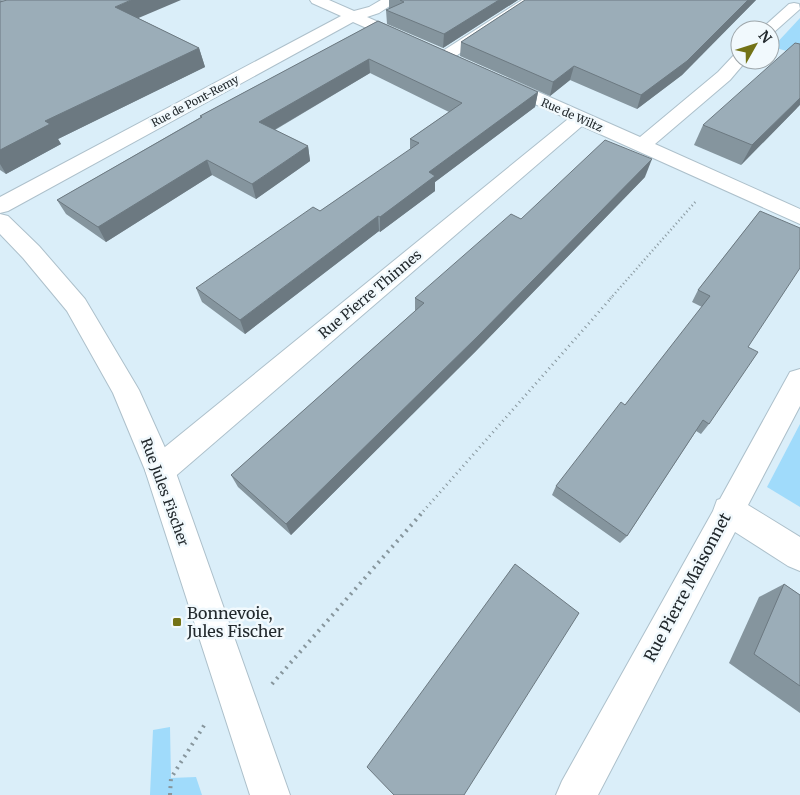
<svg xmlns="http://www.w3.org/2000/svg" width="800" height="795" font-family="Merriweather,serif">
<style>
.green{fill:#a0dbfb}
.lines{fill:none;stroke-linecap:round;stroke-linejoin:round}
.street-casing{stroke:#adc0cb;stroke-width:2}
.secondary-casing{stroke:#adc0cb;stroke-width:2}
.path-far2{stroke:#87969d;stroke-width:2.5;stroke-dasharray:1 3;stroke-linecap:butt}
.path-far1{stroke:#87969d;stroke-width:3;stroke-dasharray:1 4;stroke-linecap:butt}
.path{stroke:#87969d;stroke-width:4;stroke-dasharray:2 5;stroke-linecap:butt}
.street{fill:#fff;fill-rule:evenodd}
.secondary{fill:#fff;fill-rule:evenodd}
.wall{fill:#85959e}
.shaded-wall{fill:#6c7981}
.building{fill:#9badb8;stroke:#6c7981}
.poi-dot{fill:#737317;stroke:#f1f9fd;stroke-width:2}
.labels{text-anchor:middle;stroke-width:5;stroke-linejoin:round;paint-order:stroke}
.far-street-label{font-size:11px;fill:#22292d;stroke:#f1f9fd}
.street-label{font-size:14px;fill:#22292d;stroke:#f1f9fd}
.near-street-label{font-size:16px;fill:#22292d;stroke:#f1f9fd}
.near-poi-label{font-size:16px;fill:#22292d;stroke:#f1f9fd;text-anchor:start}
</style>
<rect width="100%" height="100%" fill="#daeef9"/>
<!-- green -->
<g class="green">
<polygon points="800,18 800,55 773,47"/>
<polygon points="800,424 800,507 767,487"/>
<polygon points="170,727 171,778 196,777 202,795 150,795 153,730"/>
</g>
<g class="lines">
<!-- street casing -->
<g class="street-casing">
<g id="street">
<polygon points="310,0 329,0 354,11 369,7 381,0 399,0 379,13 367,17 410,36 412,39 410,42 398,42 353,22 8,211 0,213 0,197 341,16 312,3"/>
<polygon points="522,0 539,0 450,60 438,60 436,57 438,54"/>
<polygon points="794,3 799,4 800,9 773,33 770,34 770,30 760,30 789,4"/>
<polygon points="740,53 740,60 747,60 730,80 655,144 800,209 800,224 582,126 171,480 160,483 149,480 145,470 149,460 568,119 497,87 494,83 497,79 503,78 509,79 640,137 718,72 734,55"/>
<polygon points="800,369 800,406 748,505 800,537 800,571 788,566 735,532 598,795 556,795 562,781 713,511 717,500 720,499 790,372"/>
</g>
</g>
<!-- secondary casing -->
<g class="secondary-casing">
<polygon id="secondary" points="0,214 8,216 39,246 85,299 139,390 175,470 290,795 250,795 145,470 113,393 67,311 23,258 0,234"/>
</g>
<!-- path-far2 -->
<polyline class="path-far2" points="610,299 697,200"/>
<!-- path-far1 -->
<polyline class="path-far1" points="420,515 612,297"/>
<!-- path -->
<g class="path">
<polyline points="272,684 421,514"/>
<polyline points="170,795 171,778 205,724"/>
</g>
<!-- street -->
<use href="#street" class="street"/>
<!-- secondary -->
<use href="#secondary" class="secondary"/>
</g>
<!-- wall -->
<g class="wall">
<polygon points="0,0 138,18 199,48 205,67 58,139 61,144 6,174 0,170"/>
<polygon points="389,0 518,0 443,48 387,24 386,10 389,9"/>
<polygon points="525,0 756,0 682,75 637,109 570,80 550,96 460,56 461,42"/>
<polygon points="378,21 538,92 535,107 435,182 435,191 380,232 379,231 245,334 202,302 196,288 320,211 410,150 410,139 449,112 370,73 275,130 308,146 310,161 256,199 212,175 106,242 66,214 57,200 201,117 200,116"/>
<polygon points="797,108 741,165 694,145 703,125"/>
<polygon points="645,177 475,352 291,535 238,487 231,475 415,311 415,298 521,219"/>
<polygon points="760,211 748,347 709,424 701,434 696,431 627,536 620,543 552,495 556,486 625,405 702,307 692,302 698,290"/>
<polygon points="784,584 800,595 800,713 729,663 759,597"/>
</g>
<!-- shaded-wall -->
<g class="shaded-wall">
<polygon points="131,0 181,0 122,25 115,7"/>
<polygon points="499,0 518,0 443,48 444,34"/>
<polygon points="748,0 756,0 682,75 637,109 641,95"/>
<polygon points="199,48 205,67 58,139 61,144 6,174 0,164 0,150 45,121"/>
<polygon points="369,59 370,73 262,137 259,122"/>
<polygon points="574,66 570,80 550,96 553,82"/>
<polygon points="538,92 535,107 435,182 435,191 380,232 380,217 429,172"/>
<polygon points="800,98 800,105 797,108 741,165 752,145"/>
<polygon points="308,146 310,161 256,199 252,184"/>
<polygon points="652,159 645,177 475,352 291,535 286,524"/>
<polygon points="207,160 212,175 106,242 98,227"/>
<polygon points="378,216 379,231 245,334 240,320"/>
</g>
<!-- building -->
<g class="building">
<polygon points="7,0 131,0 115,7 199,48 45,121 50,124 0,150 0,2"/>
<polygon points="400,0 499,0 444,34 386,10 404,2"/>
<polygon points="525,0 748,0 687,61 641,95 574,66 553,82 461,42"/>
<polygon points="378,21 538,92 429,172 435,176 380,217 378,216 240,320 196,288 313,207 320,211 419,143 410,139 462,103 369,59 259,122 308,146 252,184 207,160 98,227 57,200 202,117 200,116"/>
<polygon points="795,43 800,44 800,98 752,145 703,125"/>
<polygon points="605,140 652,159 478,336 286,524 231,475 424,303 415,298 511,214 521,219"/>
<polygon points="760,211 800,228 800,268 748,347 758,352 709,424 703,420 627,536 556,486 621,402 625,405 710,296 698,290"/>
<polygon points="515,564 579,613 464,795 394,795 367,767"/>
<polygon points="784,584 800,595 800,686 754,654"/>
</g>
<!-- markers -->
<rect class="poi-dot" x="172" y="617" width="10" height="10" rx="2.5"/>
<g class="labels">
<!-- far-street labels -->
<g class="far-street-label">
<text transform="translate(195 101) rotate(-28)" y="4">Rue de Pont-Remy</text>
<text transform="translate(572 115) rotate(24)" y="4">Rue de Wiltz</text>
</g>
<!-- street labels -->
<g class="street-label">
<text transform="translate(370 294) rotate(-40)" y="5">Rue Pierre Thinnes</text>
<text transform="translate(165 492) rotate(70)" y="5">Rue Jules Fischer</text>
</g>
<!-- near-street labels -->
<g class="near-street-label">
<text transform="translate(687 587) rotate(-62)" y="6">Rue Pierre Maisonnet</text>
</g>
<!-- near-poi labels -->
<g class="near-poi-label">
<text x="187" y="619">Bonnevoie,<tspan x="187" dy="18">Jules Fischer</tspan></text>
</g>
</g>
<!-- north arrow -->
<g transform="translate(755 45) rotate(51)"><circle r="24" fill="#f1f9fd" stroke="#9ea6aa"/>
<path d="M0-4L9 19L0 12L-9 19Z" fill="#737317"/>
<text y="-8" font-size="14" font-weight="bold" text-anchor="middle" fill="#22292d">N</text>
</g>
</svg>
